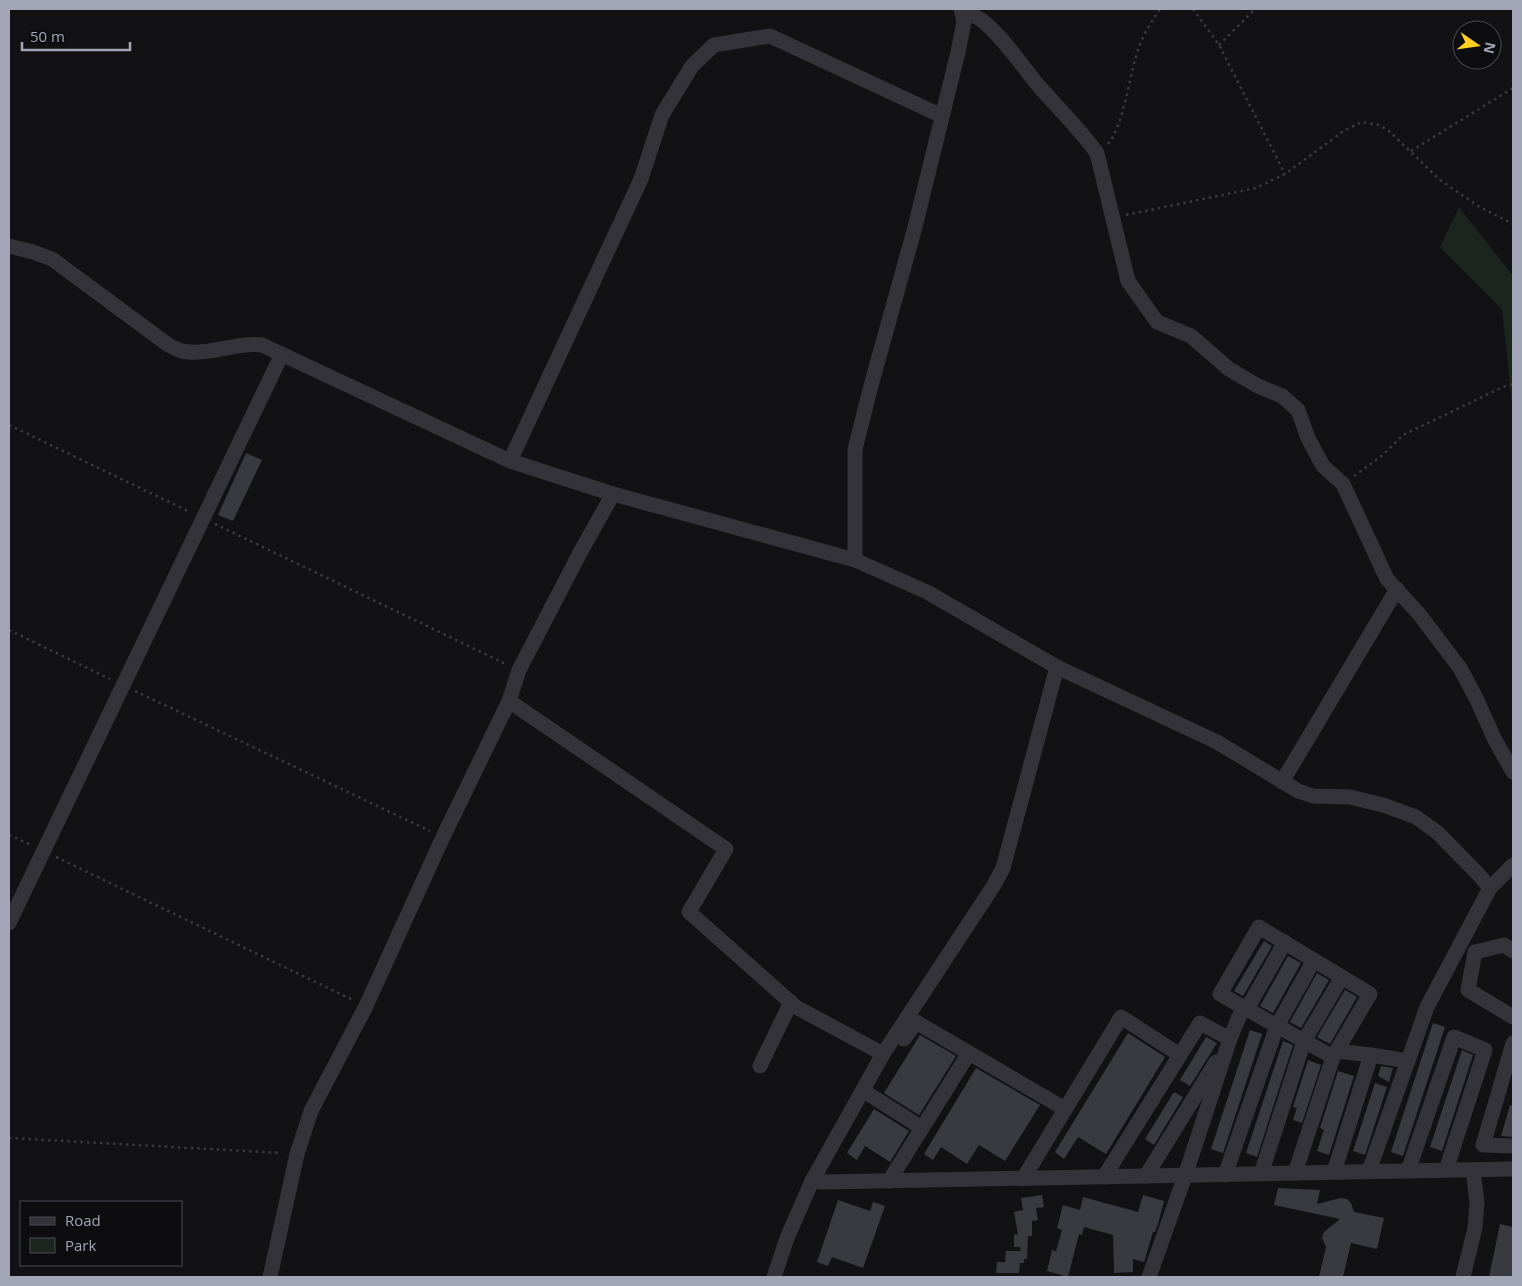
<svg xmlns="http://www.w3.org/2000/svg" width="1522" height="1286" font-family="'Open Sans',sans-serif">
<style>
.green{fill:#1c241e}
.building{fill:#393a3f}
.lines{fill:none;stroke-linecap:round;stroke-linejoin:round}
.path{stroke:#393a40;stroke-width:2.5;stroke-dasharray:2.5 4;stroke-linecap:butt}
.minor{stroke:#333339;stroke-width:15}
</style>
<rect width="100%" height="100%" fill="#121214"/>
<!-- green -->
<polygon class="green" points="1459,207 1513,276 1513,414 1502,309 1440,247"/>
<!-- building -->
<g class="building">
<polygon points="246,453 262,460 233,521 218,515"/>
<polygon points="1264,941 1272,946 1243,996 1234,991"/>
<polygon points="1288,956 1301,963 1273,1013 1260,1006"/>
<polygon points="1317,973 1329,980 1301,1028 1290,1022"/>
<polygon points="1345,990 1357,997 1330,1044 1317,1037"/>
<polygon points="1433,1023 1445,1027 1403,1156 1391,1152"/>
<polygon points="1250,1030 1262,1034 1223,1153 1211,1149"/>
<polygon points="1128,1033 1165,1057 1106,1154 1078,1137 1064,1159 1055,1152"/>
<polygon points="920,1035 956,1056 919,1115 884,1093"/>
<polygon points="1206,1037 1217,1043 1190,1086 1180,1080"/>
<polygon points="1283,1041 1293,1045 1257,1157 1246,1153"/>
<polygon points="1462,1050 1473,1055 1442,1151 1430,1147"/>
<polygon points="1308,1060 1321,1065 1302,1123 1293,1120 1297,1108 1293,1107"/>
<polygon points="1381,1066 1393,1068 1389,1082 1378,1076"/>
<polygon points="976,1068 1040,1105 1005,1161 979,1145 967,1164 941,1147 933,1160 924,1154"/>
<polygon points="1338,1071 1354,1076 1329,1155 1317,1151 1324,1130 1320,1128"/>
<polygon points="1375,1083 1387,1087 1365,1155 1353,1151"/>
<polygon points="1174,1092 1183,1097 1154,1145 1145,1139"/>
<polygon points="1510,1105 1513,1106 1513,1137 1501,1136"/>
<polygon points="874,1109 909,1131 890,1162 865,1146 857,1160 847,1153"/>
<polygon points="1278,1188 1320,1190 1317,1204 1341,1198 1347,1199 1351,1203 1354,1212 1384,1218 1377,1249 1351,1243 1343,1277 1319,1277 1326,1247 1322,1238 1324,1232 1340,1219 1274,1205"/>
<polygon points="1042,1195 1044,1207 1036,1208 1038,1220 1032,1221 1032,1236 1028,1236 1027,1259 1024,1259 1024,1263 1020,1263 1019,1273 996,1273 997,1262 1005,1262 1006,1251 1021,1251 1020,1247 1014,1247 1014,1234 1018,1235 1014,1212 1023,1210 1021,1198"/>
<polygon points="1143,1195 1164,1201 1158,1224 1155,1232 1153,1232 1144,1262 1133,1259 1133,1272 1114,1273 1113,1235 1084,1227 1082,1235 1079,1234 1068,1277 1047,1271 1052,1250 1056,1251 1062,1230 1057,1228 1063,1205 1080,1210 1083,1197 1138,1212"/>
<polygon points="838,1200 870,1211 873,1202 885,1206 863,1268 832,1257 828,1266 817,1262"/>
<polygon points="1500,1224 1513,1227 1513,1277 1489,1277"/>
</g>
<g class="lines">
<!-- path -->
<g class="path">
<polyline points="1193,9 1219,45 1285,174"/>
<polyline points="1219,45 1255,9"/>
<path d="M 1108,144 C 1124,126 1130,71 1139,47 C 1144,33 1152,21 1160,9"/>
<polyline points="1411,151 1513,88"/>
<polyline points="1126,215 1256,188 1285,174 1345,130 1362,122 1379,125 1389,131 1440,180 1478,206 1513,224"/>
<polyline points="9,425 190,512"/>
<polyline points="1354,476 1383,455 1403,435 1503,387 1513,384"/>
<polyline points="215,524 508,665"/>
<polyline points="9,630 110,679"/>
<polyline points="135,691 430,831"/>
<polyline points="9,835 31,845"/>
<polyline points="56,857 353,1000"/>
<polyline points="9,1138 282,1153"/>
</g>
<!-- minor -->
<g class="minor">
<path d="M 962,10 C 969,14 979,17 985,23 C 1005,40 1020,63 1037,84 C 1057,107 1079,128 1097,153 L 1128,281 L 1157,322 L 1191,336 L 1229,369 L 1258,386 L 1282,396 L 1298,410 L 1308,438 L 1323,466 L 1343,484 L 1387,579 L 1419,614 L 1460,668 L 1476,698 L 1495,740 L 1513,772"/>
<path d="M 9,246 L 33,252 L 52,259 L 167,344 C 174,348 181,352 189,352 C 214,354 237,342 262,345 L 510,461 L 613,494 L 855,560 L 927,592 L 1057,667 L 1217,742 L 1298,791 L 1313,796 L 1350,797 L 1383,805 L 1416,817 L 1438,833 L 1479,875 L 1490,888"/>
<polyline points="510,461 641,179 662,115 692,66 714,45 770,36 942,116"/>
<polyline points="855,560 855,449 872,382 915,227 958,52 964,22 961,9"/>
<polyline points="509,701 726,849 689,912 796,1007 883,1054"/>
<polyline points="1282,782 1397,589"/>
<polyline points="9,923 282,354"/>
<polyline points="1513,951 1504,945 1475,952 1468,990 1513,1017"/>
<polyline points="1243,1007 1220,994 1259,927 1370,994 1333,1057"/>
<polyline points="1247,1009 1285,942"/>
<polyline points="904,1039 916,1022 1065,1109"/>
<polyline points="1513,1043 1483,1145 1513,1146"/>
<polyline points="1337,1051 1371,1055"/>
<polyline points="760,1066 791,1002"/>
<polyline points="870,1095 922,1128"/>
<polyline points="1369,1171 1427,1007 1490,888 1513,865"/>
<polyline points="1408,1171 1454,1037 1485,1050 1446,1170"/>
<polyline points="1334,1172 1371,1055 1408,1061"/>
<polyline points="1261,1174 1304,1041 1342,977"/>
<polyline points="1225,1175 1277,1026 1314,960"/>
<polyline points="1146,1176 1216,1062"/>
<polyline points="1104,1177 1200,1023 1230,1039 1243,1007 1333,1057 1295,1173"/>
<polyline points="1023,1179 1121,1017 1180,1055"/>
<polyline points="812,1181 824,1182 1513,1169"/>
<polyline points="889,1181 969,1053"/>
<polyline points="270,1277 297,1154 311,1111 366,1006 443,837 509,701 519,670 582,549 613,494"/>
<polyline points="774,1277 787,1238 812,1181 883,1054 994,885 1003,868 1057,667"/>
<polyline points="1149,1277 1185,1176 1230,1039"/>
<polyline points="1463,1277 1475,1228 1477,1203 1473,1170"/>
</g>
</g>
<!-- border -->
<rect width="1522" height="1286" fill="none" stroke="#a2a6b6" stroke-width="20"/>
<!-- legend -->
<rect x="20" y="1201" width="162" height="65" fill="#0d0d0f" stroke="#494a52"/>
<rect x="30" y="1217" width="25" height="8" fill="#333339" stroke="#494a52"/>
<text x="65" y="1226" font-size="15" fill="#a2a6b6">Road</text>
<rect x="30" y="1238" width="25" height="15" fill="#1c241e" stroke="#494a52"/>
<text x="65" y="1251" font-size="15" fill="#a2a6b6">Park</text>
<!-- north arrow -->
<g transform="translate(1477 45) rotate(103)"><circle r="24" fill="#0d0d0f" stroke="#494a52"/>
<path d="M0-4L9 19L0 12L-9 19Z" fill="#ffd01f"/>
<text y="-8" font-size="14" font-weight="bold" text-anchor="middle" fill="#a2a6b6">N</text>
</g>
<!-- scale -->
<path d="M22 42v8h108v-8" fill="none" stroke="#a2a6b6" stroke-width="2.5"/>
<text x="30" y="42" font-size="15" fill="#a2a6b6" stroke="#0d0d0f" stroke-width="4" paint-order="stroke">50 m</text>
</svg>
